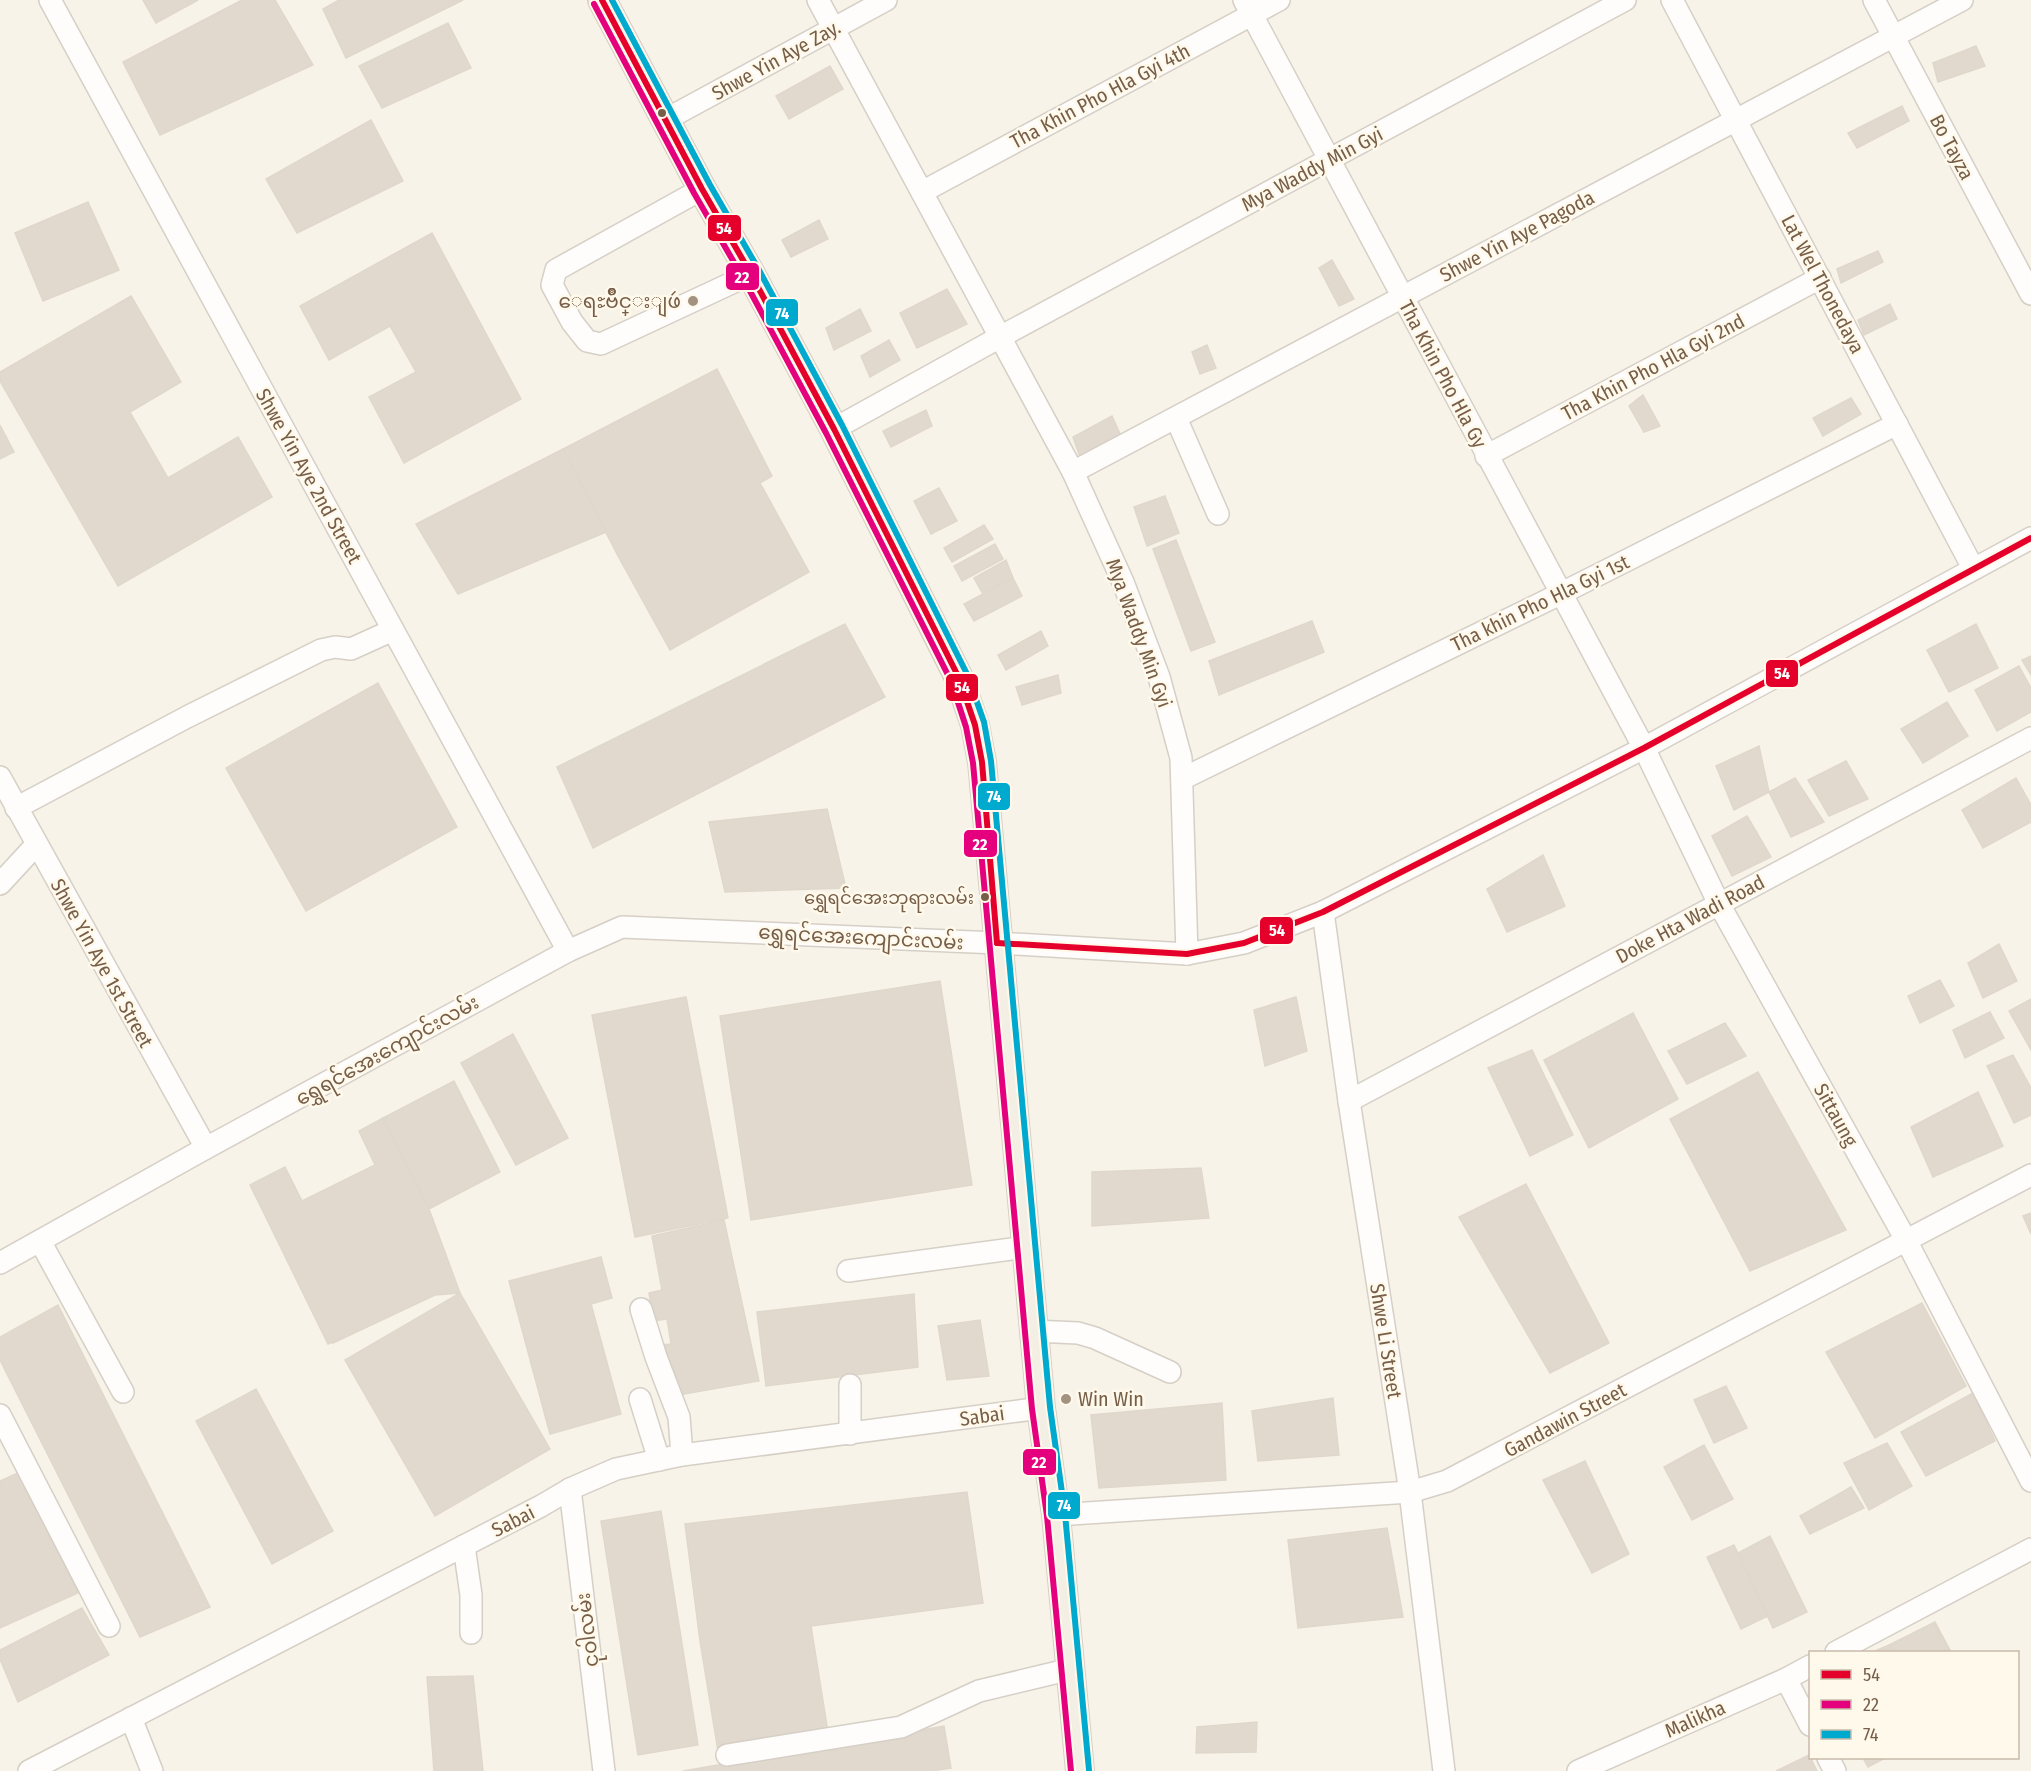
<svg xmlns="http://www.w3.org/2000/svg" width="2031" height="1771" font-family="'Fira Sans Condensed','Noto Sans Myanmar',sans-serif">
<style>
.building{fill:#e2d9ce;stroke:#e0d7cb;stroke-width:1.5}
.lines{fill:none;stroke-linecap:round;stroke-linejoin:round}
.minor-casing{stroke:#d6cfc6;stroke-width:24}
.major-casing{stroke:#d6cec5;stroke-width:30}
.minor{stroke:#fefdfc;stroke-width:21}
.major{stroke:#f3efe4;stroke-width:27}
.bus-1-casing{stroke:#fff9eb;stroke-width:10}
.bus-2-casing{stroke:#fff9eb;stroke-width:10}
.bus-3-casing{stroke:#fff9eb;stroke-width:10}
.bus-1{stroke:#e4002b;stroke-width:6}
.bus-2{stroke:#e5007d;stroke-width:6}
.bus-3{stroke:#00a9ce;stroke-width:6}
.bus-dot{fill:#775e48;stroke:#fff9eb;stroke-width:2}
.poi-dot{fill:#a49280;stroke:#fff9eb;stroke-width:2}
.labels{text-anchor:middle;stroke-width:5;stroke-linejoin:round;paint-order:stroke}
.bus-label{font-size:18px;fill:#775e48;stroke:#fff9eb;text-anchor:end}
.street-label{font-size:20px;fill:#775e48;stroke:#fff9eb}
.poi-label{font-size:20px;fill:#775e48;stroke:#fff9eb;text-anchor:end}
.line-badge{stroke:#fff9eb;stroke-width:2}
.badge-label{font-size:16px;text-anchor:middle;font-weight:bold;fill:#fff}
</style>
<rect width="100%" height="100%" fill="#f7f3e9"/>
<!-- building -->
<g class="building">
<polygon points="143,0 198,0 156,23"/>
<polygon points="242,0 275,0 313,65 160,135 123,62"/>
<polygon points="339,0 463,0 346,58 323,9"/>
<polygon points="448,23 471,68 382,108 359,66"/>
<polygon points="1976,46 1985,66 1938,82 1933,63"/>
<polygon points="830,66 843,89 789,119 776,96"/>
<polygon points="1902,106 1909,121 1857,148 1848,133"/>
<polygon points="371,120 403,181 297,233 266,179"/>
<polygon points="88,202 119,270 43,301 15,233"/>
<polygon points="819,220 828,239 791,257 782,240"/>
<polygon points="432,233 521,399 404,463 369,397 416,372 390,326 329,360 300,306"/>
<polygon points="1878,251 1883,262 1841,283 1837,269"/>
<polygon points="1332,260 1354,299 1339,306 1319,268"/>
<polygon points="947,289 967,324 917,348 900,313"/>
<polygon points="131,296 181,382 130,412 168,478 238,437 272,497 118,586 0,381 0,372"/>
<polygon points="1890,304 1897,319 1864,335 1858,320"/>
<polygon points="860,309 871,331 834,350 826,328"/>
<polygon points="889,340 900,360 870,377 861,356"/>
<polygon points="1207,345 1216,368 1200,374 1192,352"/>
<polygon points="717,369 772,476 760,483 809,572 670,650 618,556 563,449"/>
<polygon points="1643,395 1660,426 1644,432 1629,406"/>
<polygon points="1851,398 1861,414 1823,436 1813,418"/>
<polygon points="926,410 932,426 891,447 883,431"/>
<polygon points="1112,416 1121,436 1080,457 1073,437"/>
<polygon points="0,425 14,452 0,459"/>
<polygon points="563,449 606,532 458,594 416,524"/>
<polygon points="939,488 957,521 931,534 914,501"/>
<polygon points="1165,496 1179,533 1147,546 1134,507"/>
<polygon points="984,525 993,539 952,562 944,548"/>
<polygon points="1176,540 1215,642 1191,651 1153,549"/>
<polygon points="995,544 1003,559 962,581 954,566"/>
<polygon points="1006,560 1013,578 983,594 974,578"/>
<polygon points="1013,578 1022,596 974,621 964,604"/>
<polygon points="1312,621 1324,652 1219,695 1209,661"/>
<polygon points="845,624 885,697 593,848 557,767"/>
<polygon points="1976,624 1998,668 1949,692 1927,650"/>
<polygon points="1041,631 1048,646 1006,670 998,655"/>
<polygon points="2031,656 2031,675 2022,660"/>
<polygon points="2019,666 2031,688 2031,712 1997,731 1975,690"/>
<polygon points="1058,675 1061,693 1022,705 1016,687"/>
<polygon points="378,683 457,827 306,911 226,768"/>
<polygon points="1947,702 1968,736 1923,763 1901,729"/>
<polygon points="1759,746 1769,792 1734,810 1716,766"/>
<polygon points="1846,761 1868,799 1829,816 1808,780"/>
<polygon points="1795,778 1824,822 1791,837 1769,792"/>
<polygon points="2016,778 2031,805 2031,822 1983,848 1962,810"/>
<polygon points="827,809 846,888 725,892 709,822"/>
<polygon points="1747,816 1771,857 1732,876 1712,836"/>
<polygon points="1543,855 1565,906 1507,932 1487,889"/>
<polygon points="1999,944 2017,981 1983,998 1968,963"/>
<polygon points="1940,980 1954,1006 1920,1023 1908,996"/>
<polygon points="940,981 972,1185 751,1220 720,1016"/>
<polygon points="686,997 728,1218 635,1237 592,1015"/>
<polygon points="1296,997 1307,1051 1265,1066 1254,1010"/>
<polygon points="2031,999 2031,1050 2009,1011"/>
<polygon points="1990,1012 2004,1038 1965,1058 1953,1030"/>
<polygon points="1633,1013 1678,1099 1589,1148 1544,1060"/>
<polygon points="1725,1023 1746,1056 1687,1084 1668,1051"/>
<polygon points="513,1034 568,1138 516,1165 461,1063"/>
<polygon points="1532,1050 1573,1135 1530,1156 1488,1068"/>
<polygon points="2013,1055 2031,1088 2031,1115 2014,1123 1987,1066"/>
<polygon points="1758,1072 1846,1230 1750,1271 1670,1119"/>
<polygon points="454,1081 500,1172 429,1209 383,1118"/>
<polygon points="1978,1092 2003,1146 1933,1177 1911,1127"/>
<polygon points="383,1118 429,1209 460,1293 435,1295 333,1343 333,1342 328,1344 250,1185 285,1167 302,1201 375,1165 359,1131"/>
<polygon points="1201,1168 1209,1218 1092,1226 1092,1172"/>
<polygon points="1526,1184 1609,1343 1550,1373 1459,1217"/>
<polygon points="2031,1213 2031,1234 2023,1216"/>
<polygon points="724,1220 759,1381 679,1395 676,1375 667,1376 662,1345 671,1344 667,1319 654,1321 649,1293 662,1290 652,1236"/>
<polygon points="601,1257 612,1298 591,1304 621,1414 550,1434 509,1281"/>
<polygon points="460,1293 550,1449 435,1516 345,1360"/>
<polygon points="914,1294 918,1367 766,1386 757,1312"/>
<polygon points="1922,1303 1966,1386 1875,1438 1826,1352"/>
<polygon points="58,1305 210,1607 140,1637 0,1360 0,1337"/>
<polygon points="980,1320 989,1376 947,1380 938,1326"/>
<polygon points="1726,1386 1747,1428 1714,1443 1694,1400"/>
<polygon points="256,1389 333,1531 272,1564 196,1421"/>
<polygon points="1973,1393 1995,1441 1926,1476 1901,1432"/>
<polygon points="1333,1398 1339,1455 1258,1461 1252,1411"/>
<polygon points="1222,1403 1226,1480 1099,1488 1091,1415"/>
<polygon points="1887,1443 1912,1486 1869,1510 1844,1463"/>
<polygon points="1704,1445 1733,1499 1692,1520 1664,1467"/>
<polygon points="1585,1461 1629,1554 1592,1573 1543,1480"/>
<polygon points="20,1472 78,1593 0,1628 0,1481"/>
<polygon points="1851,1487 1864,1508 1810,1534 1800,1516"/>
<polygon points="967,1492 983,1603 811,1626 828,1732 718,1751 700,1641 685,1524"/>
<polygon points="661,1511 698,1745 638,1755 601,1521"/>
<polygon points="1387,1528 1403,1617 1298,1628 1288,1540"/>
<polygon points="1770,1536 1807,1612 1773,1628 1738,1553"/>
<polygon points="1734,1545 1768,1616 1741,1629 1707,1557"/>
<polygon points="82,1608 109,1655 18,1702 0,1659 0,1650"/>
<polygon points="1935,1622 1951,1652 1893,1652 1889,1645"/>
<polygon points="1934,1623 1949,1652 1877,1652"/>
<polygon points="1889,1645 1893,1652 1873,1652"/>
<polygon points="473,1676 483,1771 434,1771 427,1677"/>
<polygon points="1257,1722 1256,1752 1196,1753 1197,1727"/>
<polygon points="944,1726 951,1768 931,1771 683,1771"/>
<polygon points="1809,1755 1817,1771 1776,1771"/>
<polygon points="1863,1758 1885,1758 1868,1767"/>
</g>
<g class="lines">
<!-- minor casing -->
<g class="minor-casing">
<g id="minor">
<polyline points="50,0 568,951"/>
<polyline points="818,0 1073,472 1123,582 1159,677 1181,758 1187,954"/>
<polyline points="1244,0 1644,748 1719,904 1906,1240 2031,1481"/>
<polyline points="1672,0 1973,568"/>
<polyline points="1874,0 2031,294"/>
<polyline points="665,120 886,0"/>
<polyline points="702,189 556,270 552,285 572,322 587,341 601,344 751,274"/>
<polyline points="922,192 1279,0"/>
<polyline points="1176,418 1218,514"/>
<polyline points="834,429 1000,337 1625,0"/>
<polyline points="1486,456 1820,278"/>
<polyline points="1073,472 1962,0"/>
<polyline points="0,777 206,1148"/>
<polyline points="1182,779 1560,594 1897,424"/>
<polyline points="16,808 187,717 321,650 335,647 351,649 393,630"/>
<polyline points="0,884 36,845"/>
<polyline points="1323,912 1349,1101 1410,1492 1444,1771"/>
<polyline points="1349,1101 2031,738"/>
<polyline points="40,1241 123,1392"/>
<polyline points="0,1263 206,1148 568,951 622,927 997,943 1187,954 1244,943 1323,912 1644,748 2031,538"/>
<polyline points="848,1271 1026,1247"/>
<polyline points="641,1309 656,1357 679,1417 682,1455"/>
<polyline points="1034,1331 1078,1333 1095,1338 1170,1372"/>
<polyline points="850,1385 850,1434"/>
<polyline points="640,1399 659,1460"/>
<polyline points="0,1415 109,1626"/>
<polyline points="570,1489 604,1771"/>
<polyline points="1056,1515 1410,1492 1447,1481 2031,1175"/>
<polyline points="464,1546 471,1595 471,1633"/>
<polyline points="1836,1652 2031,1549"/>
<polyline points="1786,1679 1810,1725"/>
<polyline points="131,1718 152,1771"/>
<polyline points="727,1755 901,1727 979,1691 1071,1669"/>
<polyline points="1828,1758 1835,1771"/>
<polyline points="29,1771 541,1506 570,1489 616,1469 682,1455 1041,1408"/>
<polyline points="1578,1771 1786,1679 1810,1666"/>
</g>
</g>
<!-- major casing -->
<g class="major-casing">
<polyline id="major" points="602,0 702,189 751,274 834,429 959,678 975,725 982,762 1041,1408 1056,1515 1080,1771"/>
</g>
<!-- minor -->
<use href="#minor" class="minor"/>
<!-- major -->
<use href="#major" class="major"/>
<!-- bus-1 casing -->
<g class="bus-1-casing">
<g id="bus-1">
<polyline points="602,0 702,189 751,274 834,429 959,678 975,725 982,762 997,943"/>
<polyline points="997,943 1187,954 1244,943 1323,912 1644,748 2031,538"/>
</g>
</g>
<!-- bus-2 casing -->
<g class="bus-2-casing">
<polyline id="bus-2" points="594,4 694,193 743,278 826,433 951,681 966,727 973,763 1032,1409 1047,1516 1071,1771"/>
</g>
<!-- bus-3 casing -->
<g class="bus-3-casing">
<polyline id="bus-3" points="612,0 710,185 759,270 842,425 967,674 984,722 991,761 1050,1407 1065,1514 1089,1770"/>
</g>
<!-- bus-1 -->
<use href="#bus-1" class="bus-1"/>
<!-- bus-2 -->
<use href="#bus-2" class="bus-2"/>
<!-- bus-3 -->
<use href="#bus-3" class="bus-3"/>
</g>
<!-- markers -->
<g class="bus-dot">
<circle cx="662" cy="113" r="5"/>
<circle cx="985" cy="897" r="5"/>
</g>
<g class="poi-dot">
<circle cx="693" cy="301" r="6"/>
<circle cx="1066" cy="1399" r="6"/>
</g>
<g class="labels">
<!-- bus labels -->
<g class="bus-label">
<text x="974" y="904">ရွှေရင်အေးဘုရားလမ်း</text>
</g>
<!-- street labels -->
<g class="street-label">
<text transform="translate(776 60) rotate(-29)" y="7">Shwe Yin Aye Zay.</text>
<text transform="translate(1100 96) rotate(-28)" y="7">Tha Khin Pho Hla Gyi 4th</text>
<text transform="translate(1952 147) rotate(62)" y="7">Bo Tayza</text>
<text transform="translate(1312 169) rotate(-28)" y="7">Mya Waddy Min Gyi</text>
<text transform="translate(1517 236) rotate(-28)" y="7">Shwe Yin Aye Pagoda</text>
<text transform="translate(1823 284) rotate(62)" y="7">Lat Wel Thonedaya</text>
<text transform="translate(1653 367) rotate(-28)" y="7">Tha Khin Pho Hla Gyi 2nd</text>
<text transform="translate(1443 374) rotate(62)" y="7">Tha Khin Pho Hla Gy</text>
<text transform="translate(309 476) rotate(61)" y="7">Shwe Yin Aye 2nd Street</text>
<text transform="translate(1540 603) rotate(-26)" y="7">Tha khin Pho Hla Gyi 1st</text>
<text transform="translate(1139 633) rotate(70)" y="7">Mya Waddy Min Gyi</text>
<text transform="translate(1690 919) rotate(-28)" y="7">Doke Hta Wadi Road</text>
<text transform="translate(861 937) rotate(3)" y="7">ရွှေရင်အေးကျောင်းလမ်း</text>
<text transform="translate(102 963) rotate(61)" y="7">Shwe Yin Aye 1st Street</text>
<text transform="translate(387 1050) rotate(-29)" y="7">ရွှေရင်အေးကျောင်းလမ်း</text>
<text transform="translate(1836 1115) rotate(61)" y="7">Sittaung</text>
<text transform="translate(1386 1341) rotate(81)" y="7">Shwe Li Street</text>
<text transform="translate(982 1416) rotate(-8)" y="7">Sabai</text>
<text transform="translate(1565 1420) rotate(-28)" y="7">Gandawin Street</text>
<text transform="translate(513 1521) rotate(-27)" y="7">Sabai</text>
<text transform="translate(587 1630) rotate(-97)" y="7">ငုဝါလမ်း</text>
<text transform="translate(1695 1719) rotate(-24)" y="7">Malikha</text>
</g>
<!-- poi labels -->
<g class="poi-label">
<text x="681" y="308">ေရႊဗ်ိဳင္းျဖဴ</text>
<text x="1078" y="1406" text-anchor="start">Win Win</text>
</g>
</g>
<g class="line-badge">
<rect x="707" y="214" width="35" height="28" rx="6" fill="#e4002b"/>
<rect x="725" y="262" width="35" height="29" rx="6" fill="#e5007d"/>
<rect x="765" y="298" width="34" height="29" rx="6" fill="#00a9ce"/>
<rect x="1765" y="659" width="34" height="29" rx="6" fill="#e4002b"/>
<rect x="945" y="673" width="34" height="29" rx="6" fill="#e4002b"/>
<rect x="977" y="782" width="34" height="29" rx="6" fill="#00a9ce"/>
<rect x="963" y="829" width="35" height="29" rx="6" fill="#e5007d"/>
<rect x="1259" y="916" width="35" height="29" rx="6" fill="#e4002b"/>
<rect x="1022" y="1448" width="35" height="28" rx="6" fill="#e5007d"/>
<rect x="1047" y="1491" width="34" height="29" rx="6" fill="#00a9ce"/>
</g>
<g class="badge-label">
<text x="724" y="234">54</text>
<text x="742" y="283">22</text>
<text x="782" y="319">74</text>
<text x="1782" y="679">54</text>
<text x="962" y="693">54</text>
<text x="994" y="802">74</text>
<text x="980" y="850">22</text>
<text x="1277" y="936">54</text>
<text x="1039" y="1468">22</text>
<text x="1064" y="1511">74</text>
</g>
<!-- legend -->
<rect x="1809" y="1651" width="210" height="108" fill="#fff9eb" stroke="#c9bbaa" stroke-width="1.5"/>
<rect x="1821" y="1670" width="30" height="9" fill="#e4002b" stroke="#c9bbaa" stroke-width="1.5"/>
<text x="1863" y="1681" font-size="18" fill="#775e48">54</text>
<rect x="1821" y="1700" width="30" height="9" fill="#e5007d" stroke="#c9bbaa" stroke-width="1.5"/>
<text x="1863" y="1711" font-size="18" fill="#775e48">22</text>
<rect x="1821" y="1730" width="30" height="9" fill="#00a9ce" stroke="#c9bbaa" stroke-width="1.5"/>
<text x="1863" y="1741" font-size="18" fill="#775e48">74</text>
</svg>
